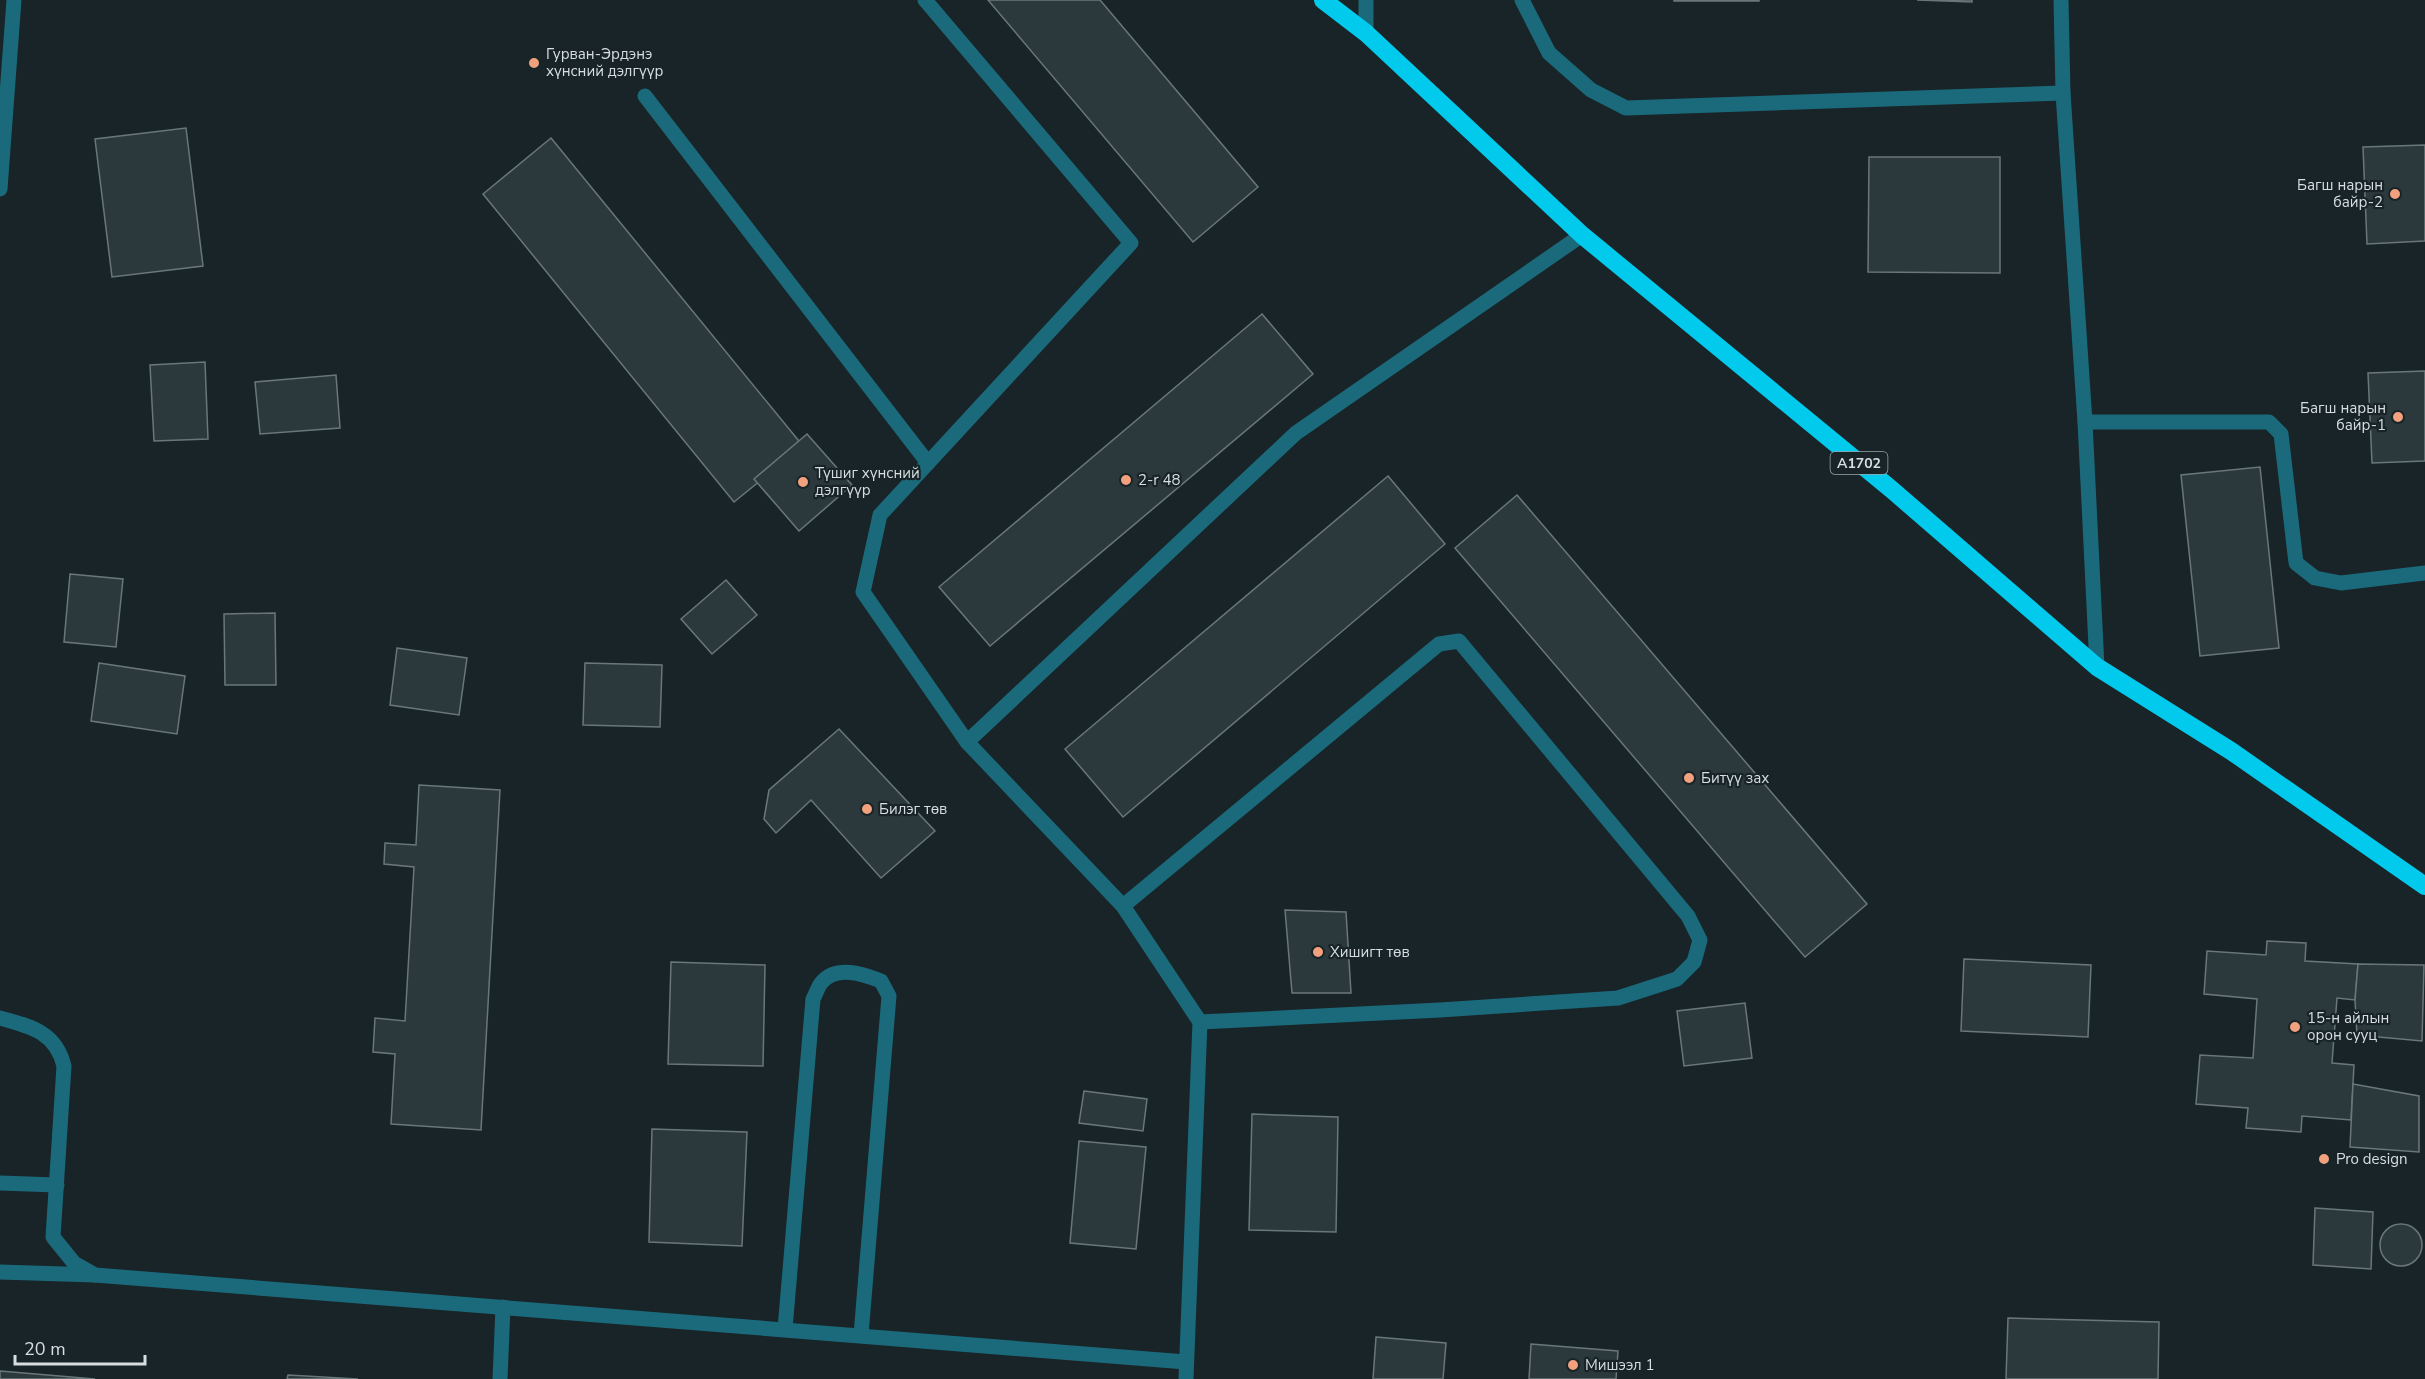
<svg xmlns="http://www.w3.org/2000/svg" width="2425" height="1379" font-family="'Nunito Sans',sans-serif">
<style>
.building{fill:#2c393c;stroke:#69777b;stroke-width:1.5}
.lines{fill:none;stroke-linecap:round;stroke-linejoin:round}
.lane{stroke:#1b6a7b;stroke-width:15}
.street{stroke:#1b6a7b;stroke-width:15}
.highway{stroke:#01caec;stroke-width:18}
.poi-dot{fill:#f1a17d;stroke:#182427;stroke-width:2}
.labels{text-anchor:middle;stroke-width:4.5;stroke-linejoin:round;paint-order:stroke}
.shield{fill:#182427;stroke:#9da6a8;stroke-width:1.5}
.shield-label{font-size:14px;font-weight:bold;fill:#d6dee0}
.poi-label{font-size:15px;fill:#d6dee0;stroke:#182427;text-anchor:start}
</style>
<rect width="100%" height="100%" fill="#182427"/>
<!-- building -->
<g class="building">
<polygon points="988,0 1100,0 1258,187 1193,242"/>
<rect x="1674" y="0" width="85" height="1"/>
<polygon points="1917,0 1972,0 1972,2"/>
<polygon points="186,128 203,266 112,277 95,139"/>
<polygon points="551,138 803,446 734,502 483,194"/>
<polygon points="2425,145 2425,241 2367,244 2363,147"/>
<polygon points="1869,157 2000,157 2000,273 1868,272"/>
<polygon points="1262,314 1313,374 990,646 939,587"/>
<polygon points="205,362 208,439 154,441 150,365"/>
<polygon points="2425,371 2425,461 2372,463 2368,373"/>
<polygon points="336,375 340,428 260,434 255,382"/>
<polygon points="807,434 852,485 799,531 754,479"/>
<polygon points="2260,467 2279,648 2200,656 2181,475"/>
<polygon points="1388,476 1445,544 1123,817 1065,749"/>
<polygon points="1517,495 1867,904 1805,957 1455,548"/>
<polygon points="70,574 123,579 116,647 64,642"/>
<polygon points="726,580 757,615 712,654 681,619"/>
<polygon points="275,613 276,685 225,685 224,614"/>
<polygon points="397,648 467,658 459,715 390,705"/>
<polygon points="99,663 185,676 177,734 91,721"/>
<polygon points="585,663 662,665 660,727 583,725"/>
<polygon points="839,729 935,831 881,878 811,800 776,833 764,819 769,790"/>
<polygon points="419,785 500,790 481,1130 391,1124 395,1054 373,1052 375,1018 405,1021 414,867 384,864 385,843 416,845"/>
<polygon points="1285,910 1346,912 1351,993 1292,993"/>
<polygon points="2267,941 2306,943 2305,961 2358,964 2355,1000 2337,998 2332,1063 2354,1065 2351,1120 2302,1116 2301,1132 2246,1128 2248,1108 2196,1104 2200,1055 2253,1058 2257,999 2204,994 2207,951 2266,955"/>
<polygon points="1964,959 2091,965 2088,1037 1961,1031"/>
<polygon points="671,962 765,965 763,1066 668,1064"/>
<polygon points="2358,964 2424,965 2422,1041 2357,1035 2355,1000"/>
<polygon points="1745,1003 1752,1058 1684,1066 1677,1011"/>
<polygon points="2353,1084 2419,1096 2419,1152 2350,1147"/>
<polygon points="1084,1091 1147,1099 1143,1131 1079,1123"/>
<polygon points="1252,1114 1338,1117 1336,1232 1249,1230"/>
<polygon points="652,1129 747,1132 742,1246 649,1242"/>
<polygon points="1079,1141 1146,1147 1136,1249 1070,1243"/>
<polygon points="2315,1208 2373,1212 2371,1269 2313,1265"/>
<circle cx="2401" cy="1245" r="21"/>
<polygon points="2008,1318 2159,1322 2158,1379 2006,1379"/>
<polygon points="1376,1337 1446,1343 1443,1379 1373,1379"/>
<polygon points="1531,1344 1618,1351 1616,1379 1529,1379"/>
<polygon points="0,1371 95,1379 0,1379"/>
<polygon points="288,1375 358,1379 287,1379"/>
</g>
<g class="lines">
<!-- lane -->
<g class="lane">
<polyline points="1522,0 1549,53 1591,90 1626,108 2063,93"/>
<polyline points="1123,906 1439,644 1459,641 1688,916 1700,940 1694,962 1677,979 1618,998 1440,1010 1200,1022"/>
<polyline points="0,1183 57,1185"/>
<polyline points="0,1272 95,1275"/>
<path d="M 785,1329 L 813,999 C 816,994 818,986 822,982 C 837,965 863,974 881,981 L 889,996 L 861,1335"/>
</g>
<!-- street -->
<g class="street">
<polyline points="925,0 1131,243 880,515 863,592 967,742"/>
<polyline points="1366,0 1366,33"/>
<polyline points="2061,0 2063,93 2085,422 2097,667"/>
<polyline points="645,96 928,463"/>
<polyline points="0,189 14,0"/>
<polyline points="2085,422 2269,422 2281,434 2296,563 2315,578 2341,583 2425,573"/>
<path d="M 0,1018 C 30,1026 56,1032 64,1066 L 53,1237 L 74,1263 L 95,1275 L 1186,1362"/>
<polyline points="500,1379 503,1307"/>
<polyline points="1186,1379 1200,1022 1123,906 967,742 1296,433 1582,235"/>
</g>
<!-- highway -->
<polyline class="highway" points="1323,0 1366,33 1582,235 1891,489 2097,667 2231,751 2425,886"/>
</g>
<!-- markers -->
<g class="poi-dot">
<circle cx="534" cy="63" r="6"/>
<circle cx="2395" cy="194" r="6"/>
<circle cx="2398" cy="417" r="6"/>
<circle cx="1126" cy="480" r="6"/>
<circle cx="803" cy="482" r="6"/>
<circle cx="1689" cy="778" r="6"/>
<circle cx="867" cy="809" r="6"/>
<circle cx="1318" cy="952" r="6"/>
<circle cx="2295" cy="1027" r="6"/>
<circle cx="2324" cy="1159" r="6"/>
<circle cx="1573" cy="1365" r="6"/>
</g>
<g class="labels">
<!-- shield labels -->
<rect class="shield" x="1830.5" y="452" width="57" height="22" rx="4.5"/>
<g class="shield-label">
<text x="1859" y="468">A1702</text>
</g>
<!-- poi labels -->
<g class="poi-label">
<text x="546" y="59">Гурван-Эрдэнэ<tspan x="546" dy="17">хүнсний дэлгүүр</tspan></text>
<text x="2383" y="190" text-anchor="end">Багш нарын<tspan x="2383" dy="17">байр-2</tspan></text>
<text x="2386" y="413" text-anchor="end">Багш нарын<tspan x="2386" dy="17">байр-1</tspan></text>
<text x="815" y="478">Түшиг хүнсний<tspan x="815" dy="17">дэлгүүр</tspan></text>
<text x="1138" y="485">2-r 48</text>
<text x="1701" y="783">Битүү зах</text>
<text x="879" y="814">Билэг төв</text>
<text x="1330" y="957">Хишигт төв</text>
<text x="2307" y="1023">15-н айлын<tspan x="2307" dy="17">орон сууц</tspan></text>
<text x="2336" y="1164">Pro design</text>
<text x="1585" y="1370">Мишээл 1</text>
</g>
</g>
<!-- scale -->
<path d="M15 1355v9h130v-9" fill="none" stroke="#d6dee0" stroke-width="3"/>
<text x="24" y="1355" font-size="18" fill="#d6dee0" stroke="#182427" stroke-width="4.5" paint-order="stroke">20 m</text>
</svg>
